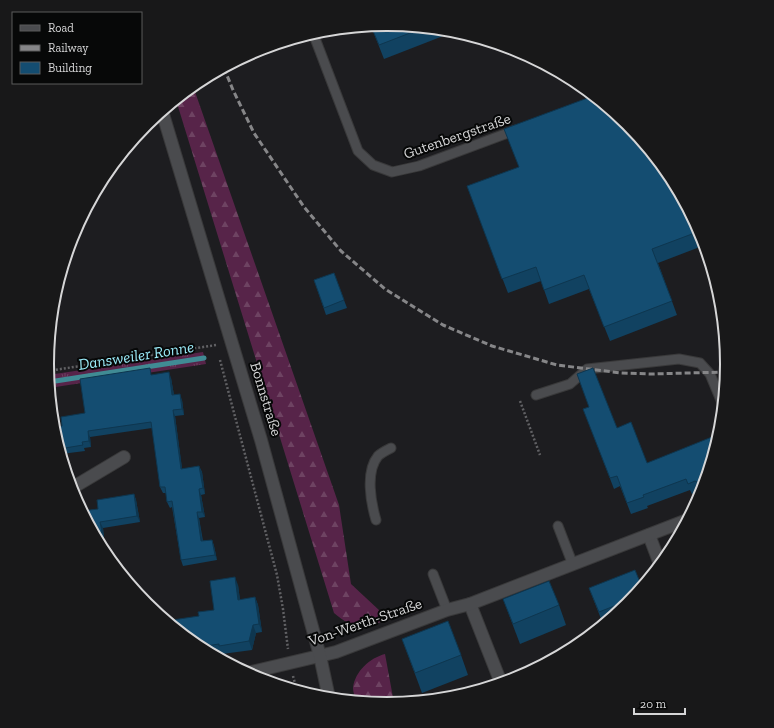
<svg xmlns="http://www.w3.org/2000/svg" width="774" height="728" font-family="'Zilla Slab',serif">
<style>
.grass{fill:url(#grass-tufts)}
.forest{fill:url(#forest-firs)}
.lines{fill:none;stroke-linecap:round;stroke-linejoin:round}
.stream{stroke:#408b94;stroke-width:5}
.lane-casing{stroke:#39393a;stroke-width:11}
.street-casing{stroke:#39393a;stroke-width:14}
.secondary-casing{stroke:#39393a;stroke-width:14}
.path{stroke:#616164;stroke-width:2.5;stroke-dasharray:2 2;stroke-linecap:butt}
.lane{stroke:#4a4b4e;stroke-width:9}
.street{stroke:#4a4b4e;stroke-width:12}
.secondary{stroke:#4a4b4e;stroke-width:12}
.rail{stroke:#868688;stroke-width:3;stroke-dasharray:6 3;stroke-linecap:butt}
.wall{fill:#114261}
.shaded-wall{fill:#0e364f}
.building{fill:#144d71;stroke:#0e364f}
.labels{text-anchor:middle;stroke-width:4;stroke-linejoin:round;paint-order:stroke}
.street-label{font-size:15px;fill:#d6d6d7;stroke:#070808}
.water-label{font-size:16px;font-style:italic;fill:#9cedfb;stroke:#070808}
.rim{fill:none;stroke:#d6d6d7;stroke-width:2}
</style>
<defs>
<pattern id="grass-tufts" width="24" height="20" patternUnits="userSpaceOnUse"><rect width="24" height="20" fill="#572449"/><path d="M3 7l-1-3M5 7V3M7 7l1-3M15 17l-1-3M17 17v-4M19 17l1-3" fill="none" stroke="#6e4362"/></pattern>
<pattern id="forest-firs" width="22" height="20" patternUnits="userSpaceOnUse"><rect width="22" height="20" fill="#572449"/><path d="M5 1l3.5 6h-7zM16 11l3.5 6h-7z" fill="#6e4362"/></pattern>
</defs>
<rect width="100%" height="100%" fill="#1d1d20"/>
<!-- grass -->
<polygon class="grass" points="203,352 206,364 49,388 48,375"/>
<!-- forest -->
<g class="forest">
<path d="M 193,86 L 339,505 L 351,584 L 380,611 L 384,621 C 363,628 351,628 334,613 L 176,100 Z"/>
<path d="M 385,654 L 394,703 L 387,704 L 356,701 C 355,697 353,692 353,688 C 355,671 370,658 385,654 Z"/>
</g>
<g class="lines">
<!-- stream -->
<polyline class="stream" points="49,382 204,358"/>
<!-- lane casing -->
<g class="lane-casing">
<g id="lane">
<polyline points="313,33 358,151 373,165 392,172 419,166 516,130"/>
<polyline points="536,395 570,384 587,369 679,359 700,363 710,374 723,405"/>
<path d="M 376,520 C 371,503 365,472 378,456 C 381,453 387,450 391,448"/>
<polyline points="558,526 573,565"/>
<polyline points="433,574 447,610"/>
</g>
</g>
<!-- street casing -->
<g class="street-casing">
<g id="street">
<polyline points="71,487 77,485 124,457"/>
<polyline points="649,535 660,564"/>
<polyline points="470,604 501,683"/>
<polyline points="247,673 336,652 447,610 470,604 687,520"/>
</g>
</g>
<!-- secondary casing -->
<g class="secondary-casing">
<polyline id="secondary" points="162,111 261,440 320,656 329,698"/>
</g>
<!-- path -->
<g class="path">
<polyline points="220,360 277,575 283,609 288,649"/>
<polyline points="48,371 216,345"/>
<polyline points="520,401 540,455"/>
<polyline points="293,676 296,687 300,691"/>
</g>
<!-- lane -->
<use href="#lane" class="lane"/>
<!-- street -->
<use href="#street" class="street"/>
<!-- secondary -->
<use href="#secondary" class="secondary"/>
<!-- rail -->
<polyline class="rail" points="224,68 233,90 254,133 304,207 341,251 385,289 443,325 492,346 557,365 621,373 651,374 726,372"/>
</g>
<!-- wall -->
<g class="wall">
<polygon points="387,24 454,31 456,31 384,59 371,26"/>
<polygon points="670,175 701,234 705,245 658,263 677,315 610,341 589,289 549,304 541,281 508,293 467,186"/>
<polygon points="334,273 347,308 326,315 314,280"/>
<polygon points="152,375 171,378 174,395 182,400 184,415 175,416 182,469 199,466 202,472 205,494 201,495 205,517 199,518 203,541 212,540 214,546 217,560 183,566 181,560 172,507 170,508 167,502 166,493 163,493 160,487 152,428 90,437 91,447 84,448 85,451 61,454 53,430 62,426"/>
<polygon points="587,419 617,428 647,463 716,447 701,493 699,492 692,494 690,490 647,506 648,508 631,514 620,486 614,489"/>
<polygon points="134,494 136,500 140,522 103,528 104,538 97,539 82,511 98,509"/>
<polygon points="238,585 240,600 255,597 258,605 262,632 256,633 252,650 222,654 222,652 212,654 198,647 199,616 214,610"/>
<polygon points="642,587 627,605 603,624 589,588"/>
<polygon points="503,599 559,605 566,625 520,644"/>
<polygon points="402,639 461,655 468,675 422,693"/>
</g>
<!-- shaded-wall -->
<g class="shaded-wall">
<polygon points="169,372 171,378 175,401 172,395"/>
<polygon points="180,394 182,400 184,415 182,409"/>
<polygon points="173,410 175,416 183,475 181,469"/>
<polygon points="88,431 90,437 91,447 89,441"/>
<polygon points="199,466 202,472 205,494 203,488"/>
<polygon points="199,489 201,495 205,517 202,512"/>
<polygon points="134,494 136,500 140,522 137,516"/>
<polygon points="197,512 199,518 203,547 201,541"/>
<polygon points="100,522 103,528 104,538 102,532"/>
<polygon points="212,540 214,546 217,560 215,555"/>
<polygon points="235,577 238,585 241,608 238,600"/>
<polygon points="255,597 258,605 262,632 259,624"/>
<polygon points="253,625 256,633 252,650 249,641"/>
</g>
<!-- building -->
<g class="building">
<polygon points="387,24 423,28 379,45 371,26"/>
<polygon points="593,96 628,124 670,175 700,231 652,249 672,301 604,327 584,275 544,290 536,267 502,279 467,186 519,167 504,129"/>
<polygon points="334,273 344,300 324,308 314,280"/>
<polygon points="150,368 151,375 169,372 172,395 180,394 182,409 173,410 181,469 199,466 203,488 199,489 202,512 197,512 201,541 212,540 215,555 181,560 172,501 167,502 165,487 160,487 151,422 88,431 89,441 82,442 83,445 59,449 53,428 62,426 61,417 85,413 80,379"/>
<polygon points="593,368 617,428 631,422 647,463 712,437 716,447 704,483 702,484 695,481 688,484 686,479 643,495 644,497 627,503 617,476 610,478 583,409 589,407 577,374"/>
<polygon points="134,494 137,516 100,522 102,532 94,533 82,511 98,509 97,500"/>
<polygon points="635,570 642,587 632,599 599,612 589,588"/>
<polygon points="235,577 238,600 255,597 259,624 253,625 249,641 219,646 219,644 199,647 166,621 199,616 198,612 214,610 210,581"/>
<polygon points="549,581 559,605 513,624 503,599"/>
<polygon points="448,621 461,655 415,673 402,639"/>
</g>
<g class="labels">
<!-- street labels -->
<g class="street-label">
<text transform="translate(457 136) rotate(-19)" y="5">Gutenbergstraße</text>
<text transform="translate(266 399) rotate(73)" y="5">Bonnstraße</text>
<text transform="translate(365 622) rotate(-19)" y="5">Von-Werth-Straße</text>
</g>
<!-- water labels -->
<g class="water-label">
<text transform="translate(136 355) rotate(-9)" y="6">Dansweiler Ronne</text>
</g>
</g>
<!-- crop -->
<path d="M0 0H774V728H0ZM54 364a333 333 0 1 1 666 0a333 333 0 1 1-666 0Z" fill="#181819" fill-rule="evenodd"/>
<path class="rim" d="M54 364a333 333 0 1 1 666 0a333 333 0 1 1-666 0Z"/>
<!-- legend -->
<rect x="12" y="12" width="130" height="72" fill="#070808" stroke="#5a5a5b"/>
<rect x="20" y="25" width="20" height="6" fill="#4a4b4e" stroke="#5a5a5b"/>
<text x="48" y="32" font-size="12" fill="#d6d6d7">Road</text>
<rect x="20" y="45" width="20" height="6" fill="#868688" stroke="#5a5a5b"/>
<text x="48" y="52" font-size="12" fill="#d6d6d7">Railway</text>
<rect x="20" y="62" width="20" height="12" fill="#144d71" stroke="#5a5a5b"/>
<text x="48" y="72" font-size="12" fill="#d6d6d7">Building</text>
<!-- scale -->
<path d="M634 708v6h51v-6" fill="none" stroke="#d6d6d7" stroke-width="2"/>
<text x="640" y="708" font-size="12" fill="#d6d6d7" stroke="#070808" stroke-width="3" paint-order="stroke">20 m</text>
</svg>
